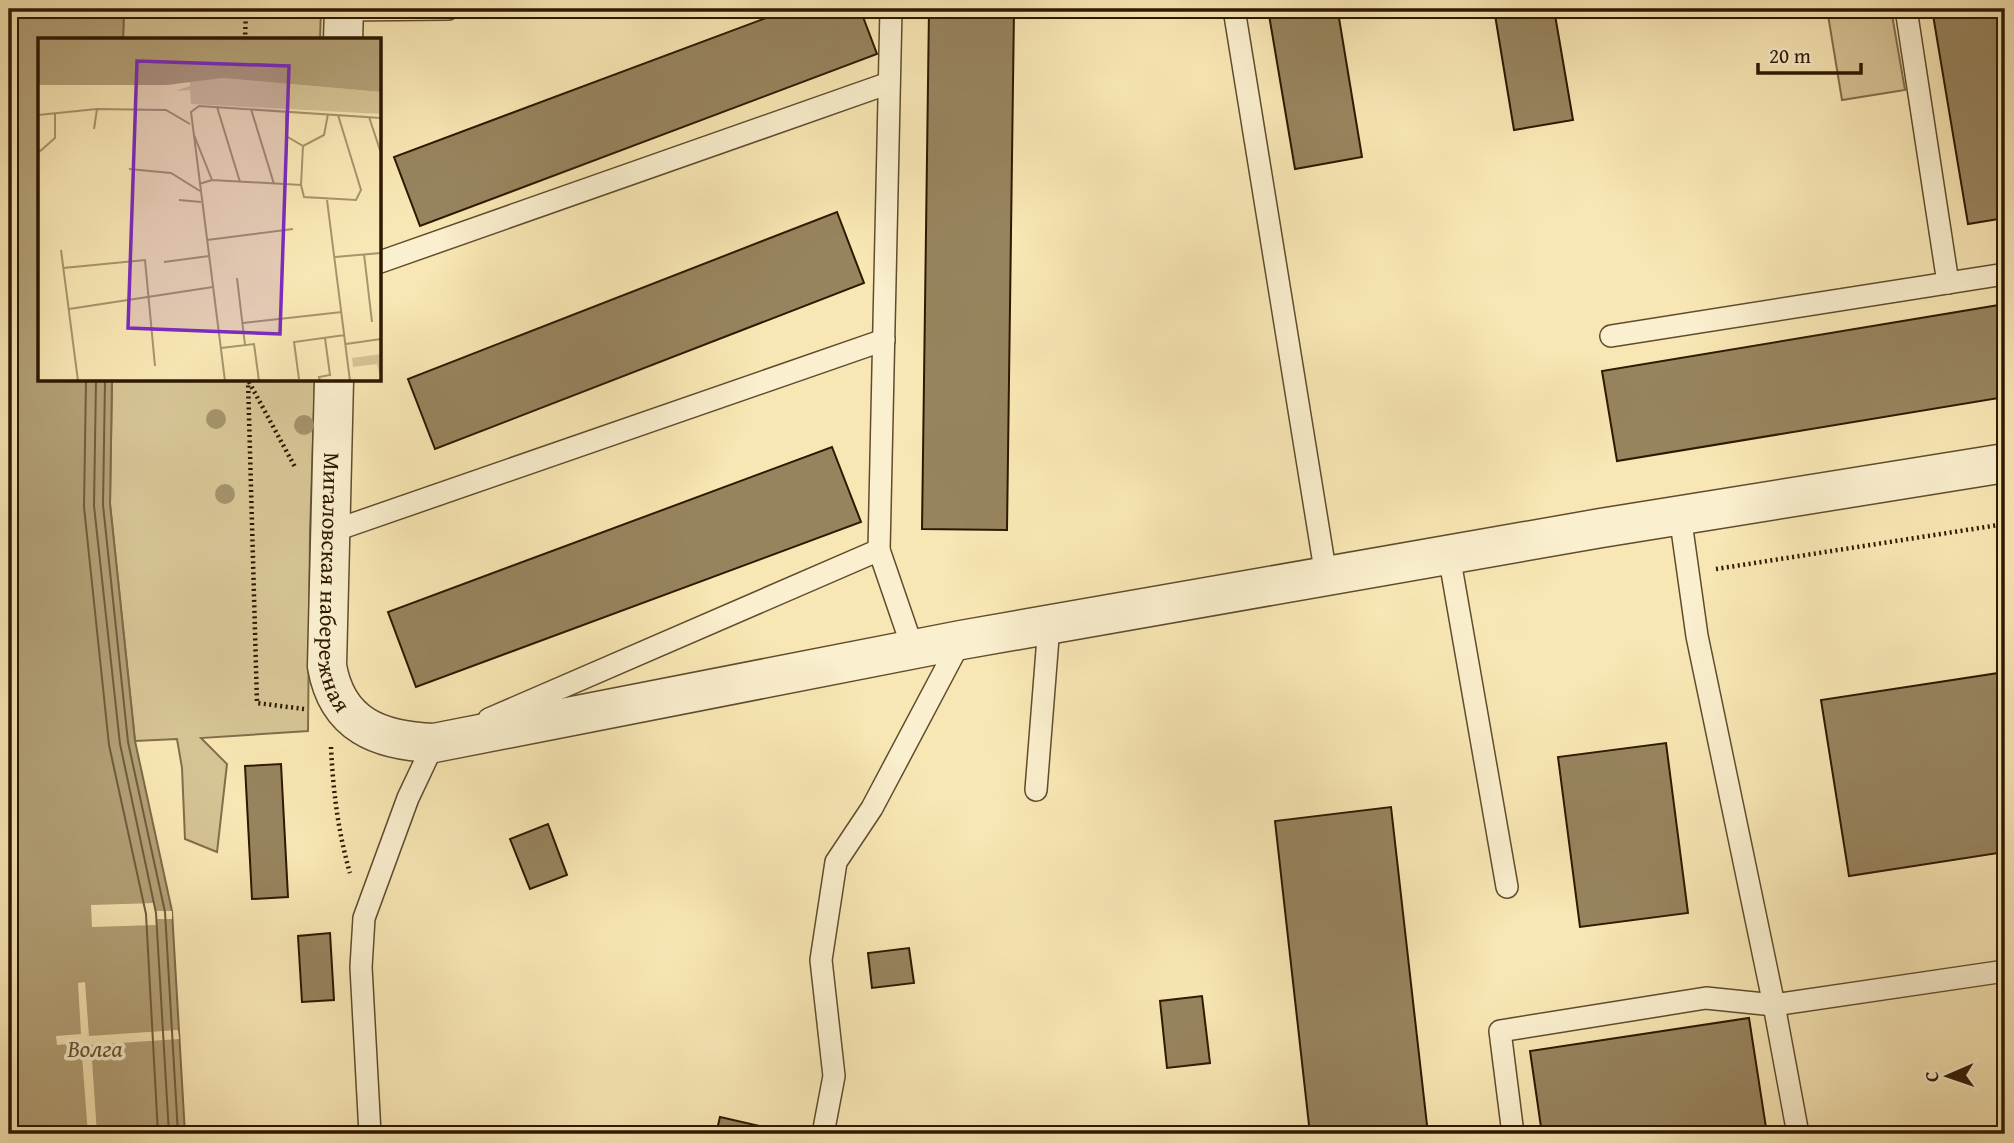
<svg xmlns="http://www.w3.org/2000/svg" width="2014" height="1143" font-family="'Gentium Book Plus',serif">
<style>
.green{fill:#d6c495;stroke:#826e4a;stroke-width:2}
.water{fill:#b3a177;stroke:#7e6a47;stroke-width:2}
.pier{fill:#f8e7b4}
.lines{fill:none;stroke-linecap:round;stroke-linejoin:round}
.shore{stroke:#705c3c;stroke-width:2}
.building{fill:#97845e;stroke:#2e1800;stroke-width:2}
.service-casing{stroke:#604c2d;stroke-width:24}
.minor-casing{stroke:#604c2d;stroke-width:41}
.path{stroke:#2e1800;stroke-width:4.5;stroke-dasharray:2 3.5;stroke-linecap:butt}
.service{stroke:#faefce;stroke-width:21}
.minor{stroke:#faefce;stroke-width:38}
.tree{fill:#a4926a}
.labels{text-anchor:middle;stroke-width:7;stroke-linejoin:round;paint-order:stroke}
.street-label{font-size:23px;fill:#2e1800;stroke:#faefce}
.water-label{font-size:24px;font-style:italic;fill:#634f30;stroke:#faefce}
.inset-road{fill:none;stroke:#a7946c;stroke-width:2}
.view{fill:#7b2cbf;fill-opacity:0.15;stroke:#7b2cbf;stroke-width:3.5}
.inset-edge{fill:none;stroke:#2e1800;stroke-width:3.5}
</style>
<rect width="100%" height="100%" fill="#f8e7b4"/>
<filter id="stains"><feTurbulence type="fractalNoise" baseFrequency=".00286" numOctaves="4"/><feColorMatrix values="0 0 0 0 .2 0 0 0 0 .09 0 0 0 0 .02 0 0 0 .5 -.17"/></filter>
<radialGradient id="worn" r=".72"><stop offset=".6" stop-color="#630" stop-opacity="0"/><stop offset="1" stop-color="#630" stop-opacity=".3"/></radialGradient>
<!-- green -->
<g class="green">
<polygon points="124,9 321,9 320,40 123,40"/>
<polygon points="1827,9 1891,9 1905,90 1842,100"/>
<polygon points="112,380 315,380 310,531 308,731 201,738 227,764 217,852 185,839 182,768 177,739 135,741 110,504"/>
</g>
<!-- water -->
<polygon class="water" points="9,9 124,9 123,40 40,40 40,380 112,380 110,504 135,741 172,911 185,1134 9,1134"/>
<!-- pier -->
<g class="pier">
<polygon points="155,903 155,911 172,911 172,919 156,919 156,925 92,927 91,905"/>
<polygon points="85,982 89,1036 178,1030 179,1039 91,1045 97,1134 88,1134 81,1043 57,1045 56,1036 81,1034 78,983"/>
</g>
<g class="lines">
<!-- shore -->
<g class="shore">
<polyline points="86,380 84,507 109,745 146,914 158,1134"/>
<polyline points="96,380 94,506 120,744 156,913 169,1134"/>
<polyline points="105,380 103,505 128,742 165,912 178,1134"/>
</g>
</g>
<!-- building -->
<g class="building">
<polygon points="790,9 860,9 877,54 420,226 394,157"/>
<polygon points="929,9 1014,9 1007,530 922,529"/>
<polygon points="1268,9 1392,9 1339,18 1362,157 1295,169"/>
<polygon points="1494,9 1554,9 1573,120 1514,130"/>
<polygon points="1932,9 2005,9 2005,218 1968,224"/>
<polygon points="837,212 864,283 435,449 408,379"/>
<polygon points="2005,304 2005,397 1617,461 1602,371"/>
<polygon points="832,447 861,522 416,687 388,612"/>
<polygon points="2005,672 2005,852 1849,876 1821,700"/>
<polygon points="1666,743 1688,913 1580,927 1558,757"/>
<polygon points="281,764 288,897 252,899 245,766"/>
<polygon points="1391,807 1428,1134 1310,1134 1275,821"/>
<polygon points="548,824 567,875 530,889 510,839"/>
<polygon points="330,933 334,1000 302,1002 298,936"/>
<polygon points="909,948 914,983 872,988 868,953"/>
<polygon points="1202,996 1210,1063 1167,1068 1160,1001"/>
<polygon points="1749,1018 1767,1134 1542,1134 1530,1051"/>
<polygon points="720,1117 782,1131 782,1134 716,1134"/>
</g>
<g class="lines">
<!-- service casing -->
<g class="service-casing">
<g id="service">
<polyline points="1234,9 1326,576"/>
<polyline points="1906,9 1948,283"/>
<polyline points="344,10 448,9"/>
<polyline points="380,262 889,83"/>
<polyline points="1611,336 2005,274"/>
<polyline points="1680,515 1697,636 1774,1005 1798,1134"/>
<polyline points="330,532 884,340"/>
<polyline points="879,550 891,9"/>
<polyline points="1449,555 1507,887"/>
<polyline points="489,719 879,550 913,649"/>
<polyline points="1036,790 1049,625"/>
<polyline points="370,1134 361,967 364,918 408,798 434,743 441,740"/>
<polyline points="823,1134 834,1076 821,960 836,862 872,808 961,640"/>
<polyline points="1513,1134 1500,1031 1706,998 1774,1005 2005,971"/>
</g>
</g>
<!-- minor casing -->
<g class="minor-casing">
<g id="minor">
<polyline points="343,40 344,9"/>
<path id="s1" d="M 334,380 L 327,666 C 337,725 379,741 434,743 L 961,640 L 1601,528 L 2005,463"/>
</g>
</g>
<!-- path -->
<g class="path">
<polyline points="245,40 246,9"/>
<polyline points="248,380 257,703 304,709"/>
<polyline points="249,382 295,467"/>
<polyline points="1716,569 2005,524"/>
<path d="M 331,747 C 333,790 338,832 350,873"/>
</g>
<!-- service -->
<use href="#service" class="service"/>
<!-- minor -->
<use href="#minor" class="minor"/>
</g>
<!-- trees -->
<g class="tree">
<circle cx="216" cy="419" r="10"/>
<circle cx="304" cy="425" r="10"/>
<circle cx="225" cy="494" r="10"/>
</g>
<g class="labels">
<!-- street labels -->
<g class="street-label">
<text dy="8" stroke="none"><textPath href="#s1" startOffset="203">Мигаловская набережная</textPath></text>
</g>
<!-- water labels -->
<g class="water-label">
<text x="95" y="1057">Волга</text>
</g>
</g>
<!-- overview -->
<g transform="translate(38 38)">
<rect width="343" height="343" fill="#f8e7b4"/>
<path d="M 184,40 L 343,54 L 343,76 L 153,66 L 152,52 L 137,53 L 152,48 L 152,42 ZM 343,316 L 343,343 L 339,326 L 315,329 L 314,320 Z" fill="#d6c495"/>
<path d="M 0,0 L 343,0 L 343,54 L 184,40 L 129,47 L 0,47 Z" fill="#b3a177"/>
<path class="inset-road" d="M 179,69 L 202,144M 213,71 L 236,146M 0,77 L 59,71M 331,79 L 343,115M 56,91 L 59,71 L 128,72 L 152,86M 156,97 L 174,142 L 161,146M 265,108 L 286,97 L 290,76M 0,115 L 17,100 L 17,76M 91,131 L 133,135 L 162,153M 174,142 L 263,147 L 265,108 L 248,98 L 248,74M 263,147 L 266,159 L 318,162 L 323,152 L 300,77M 141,162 L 163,164M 289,162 L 312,343M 169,202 L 255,191M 23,212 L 40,343M 326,216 L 334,284M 297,219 L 343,215M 126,224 L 171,218M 25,230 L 107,222 L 117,328M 199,240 L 207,307M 31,271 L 175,249M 205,285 L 304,274M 308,306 L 343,301M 183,310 L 216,306 L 221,343M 261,341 L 256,304 L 307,297M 187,343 L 153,74 L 161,68 L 343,80M 282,343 L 281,339 L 292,337 L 287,300"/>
<path class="view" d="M 99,23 L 251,28 L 242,296 L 90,290 Z"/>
<rect width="343" height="343" class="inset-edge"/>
</g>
<!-- margin -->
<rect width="2014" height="1143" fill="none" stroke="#f8e7b4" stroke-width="35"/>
<rect x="10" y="10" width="1993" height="1122" fill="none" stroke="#2e1800" stroke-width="3.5"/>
<rect x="18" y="18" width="1979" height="1108" fill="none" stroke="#2e1800" stroke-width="2"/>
<!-- north arrow -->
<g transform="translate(1948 1076) rotate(268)" stroke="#faefce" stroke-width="5" paint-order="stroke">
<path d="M0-5L12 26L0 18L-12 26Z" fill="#2e1800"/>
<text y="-10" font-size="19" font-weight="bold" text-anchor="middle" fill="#2e1800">С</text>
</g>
<!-- scale -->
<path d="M1758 63v10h103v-10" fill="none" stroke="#2e1800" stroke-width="3.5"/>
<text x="1769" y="63" font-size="21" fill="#2e1800" stroke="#faefce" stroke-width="5" paint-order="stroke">20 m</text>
<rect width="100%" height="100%" filter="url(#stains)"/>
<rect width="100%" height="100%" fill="url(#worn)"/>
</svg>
